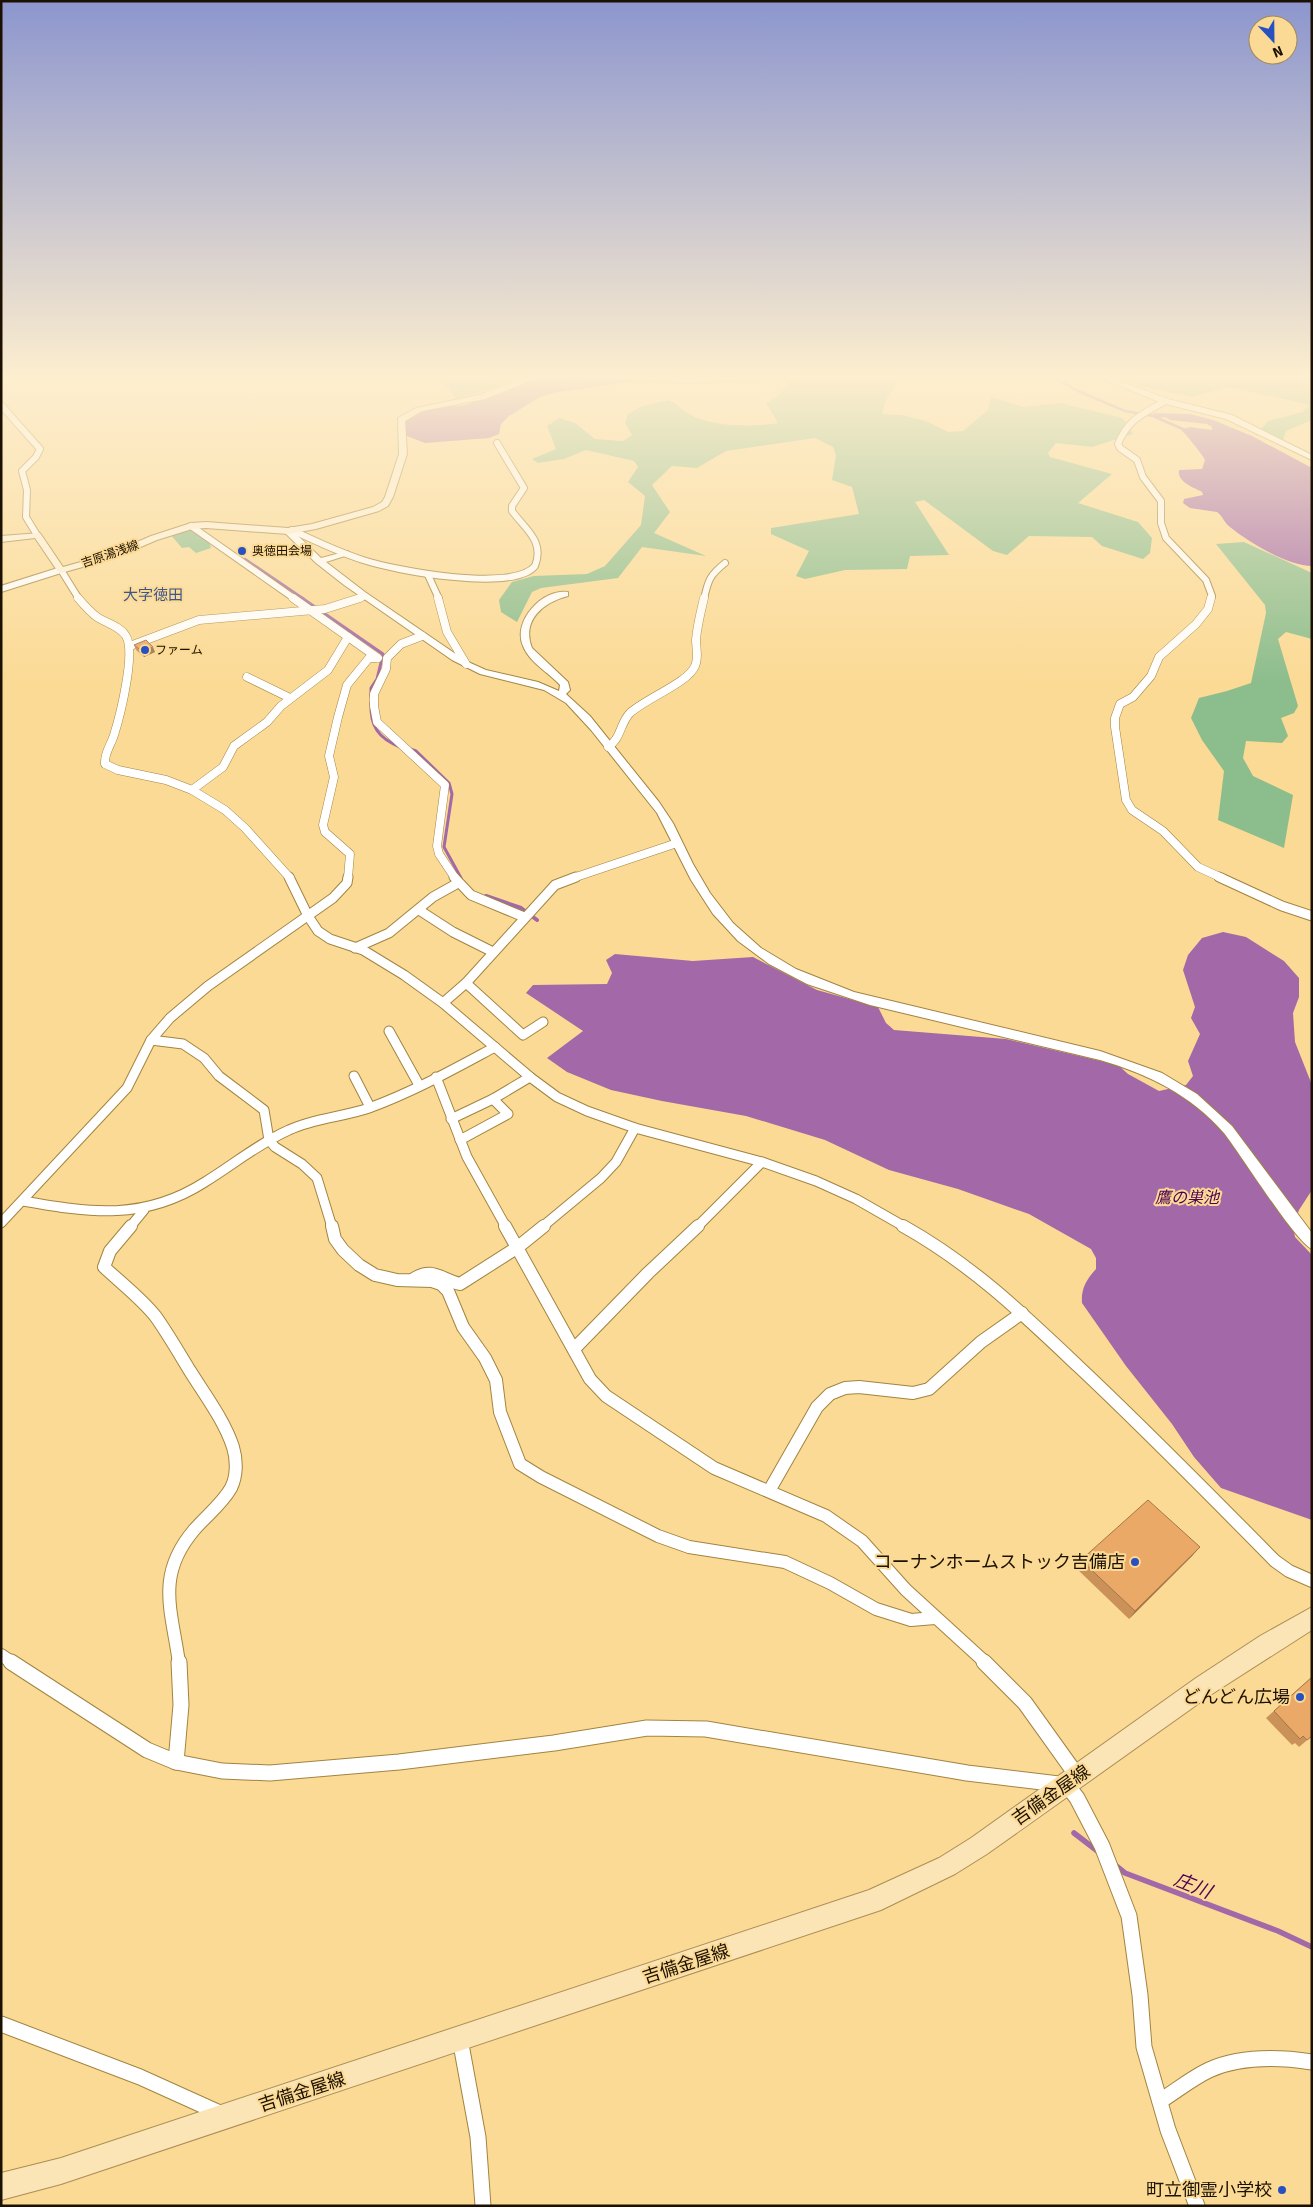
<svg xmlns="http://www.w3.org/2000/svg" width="1313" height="2207" font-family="Signika,'Noto Sans JP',sans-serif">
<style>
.green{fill:#8cbd8c}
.water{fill:#a368a7}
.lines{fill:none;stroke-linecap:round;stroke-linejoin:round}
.stream-far3{stroke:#a368a7;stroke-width:2.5}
.stream-far2{stroke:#a368a7;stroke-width:3}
.stream-far1{stroke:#a368a7;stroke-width:4}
.stream{stroke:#a368a7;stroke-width:5.5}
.secondary-tunnel{stroke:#dabc7f;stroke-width:9;stroke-dasharray:9 4.5;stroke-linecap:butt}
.minor-far4-casing{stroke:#a28440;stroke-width:8}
.minor-far3-casing{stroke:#a28440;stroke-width:9}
.minor-far2-casing{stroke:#a28440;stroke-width:11}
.minor-far1-casing{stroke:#a28440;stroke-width:14}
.minor-casing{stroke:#a28440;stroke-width:17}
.tertiary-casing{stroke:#a28440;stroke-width:2}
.secondary-casing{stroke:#a28440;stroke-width:2}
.primary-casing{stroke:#ab8e55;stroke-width:2}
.minor-far4{stroke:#fff;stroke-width:6}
.minor-far3{stroke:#fff;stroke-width:8}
.minor-far2{stroke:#fff;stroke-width:9}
.minor-far1{stroke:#fff;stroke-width:12}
.minor{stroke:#fff;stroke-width:15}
.tertiary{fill:#fff;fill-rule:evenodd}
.secondary{fill:#fdf2da;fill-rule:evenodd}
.primary{fill:#fbe4b5;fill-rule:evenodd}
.wall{fill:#ca9159}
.shaded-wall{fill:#a47648}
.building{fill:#eba967;stroke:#a47648}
.poi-dot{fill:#2850bf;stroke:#fbda95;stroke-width:2}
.labels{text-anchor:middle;stroke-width:4;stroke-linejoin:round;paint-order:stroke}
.far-poi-label{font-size:12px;fill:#1c1000;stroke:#fbda95;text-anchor:start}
.far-street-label{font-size:12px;fill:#1c1000;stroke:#fbda95}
.far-quarter-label{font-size:15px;fill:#3c558f;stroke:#fbda95}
.water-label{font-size:16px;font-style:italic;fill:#4f0055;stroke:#fbda95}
.near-poi-label{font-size:18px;fill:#1c1000;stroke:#fbda95;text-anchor:end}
.near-street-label{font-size:18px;fill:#1c1000;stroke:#fbda95}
.near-water-label{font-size:19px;font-style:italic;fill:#4f0055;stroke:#fbda95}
</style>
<rect width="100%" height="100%" fill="#fbda95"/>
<!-- green -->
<g class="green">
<polygon points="425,375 460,375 471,380 501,383 499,386 456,399 449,388"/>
<path d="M 781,375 L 902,375 L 885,402 L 882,414 L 902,415 L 926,421 L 948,432 L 963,431 L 988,410 L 991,397 L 1024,407 L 1060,403 L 1123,418 L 1133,434 L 1092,447 L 1056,443 L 1048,453 L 1050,457 L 1112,474 L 1078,503 L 1138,522 L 1152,538 L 1150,553 L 1143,559 L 1102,546 L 1092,537 L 1029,536 L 1007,555 L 993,551 L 924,500 L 915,502 L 949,555 L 910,556 L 907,569 L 845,570 L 805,579 L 796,576 L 809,551 L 771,534 L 771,528 L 859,514 L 852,487 L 832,480 L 836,455 L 833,447 L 815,438 L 726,451 L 697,468 L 672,466 L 652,485 L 670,512 L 654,533 L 706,556 L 642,547 L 618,578 L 541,588 L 532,592 L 517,622 L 501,612 L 499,600 L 512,582 L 534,576 L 587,574 L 605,566 L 641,525 L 645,496 L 628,482 L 638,467 L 634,461 L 586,450 L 564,459 L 538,463 L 532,459 L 556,449 L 547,426 L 559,418 L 575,423 L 595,439 L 623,441 L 632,435 L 625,423 L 628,414 L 642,406 L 670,400 C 677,405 685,412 693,416 C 714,427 755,427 778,423 L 766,403 L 778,396 L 790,382 Z"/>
<polygon points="1122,375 1312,375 1312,420 1286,431 1282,444 1259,431 1268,421 1302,412 1310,405 1229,387 1191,397 1136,385"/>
<polygon points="191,529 209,541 211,548 196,553 189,547 182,548 170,534"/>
<polygon points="1244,542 1312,573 1312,639 1286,632 1278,639 1298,706 1294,713 1281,718 1288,736 1282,743 1246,741 1243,758 1253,776 1293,795 1284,848 1218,820 1224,771 1202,740 1191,718 1199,698 1227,691 1251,683 1266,613 1265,605 1216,544"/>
</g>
<!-- water -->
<g class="water">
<path d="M 541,376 L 561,379 L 575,376 L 634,381 L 558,392 L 540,397 L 509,416 L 501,424 L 499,434 L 489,438 L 425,443 L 404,435 L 404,418 L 408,414 C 419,411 432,407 443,406 C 455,405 464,408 474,401 Z"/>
<path d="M 1153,413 L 1190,414 L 1213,420 L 1252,436 L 1312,468 L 1312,566 C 1288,566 1248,542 1230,527 C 1224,523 1223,516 1217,512 L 1190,508 L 1183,503 L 1184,499 L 1203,495 L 1202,492 C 1193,487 1177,482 1179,470 L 1202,469 L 1205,460 C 1203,455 1184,432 1181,430 L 1190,427 L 1212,430 L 1212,427 L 1207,424 L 1170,420 L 1165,417 L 1155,418 Z"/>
<path d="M 1223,932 L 1246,937 L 1284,961 L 1299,978 L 1299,997 L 1293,1013 L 1295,1042 L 1312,1085 L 1312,1190 L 1299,1210 L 1293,1226 L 1295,1237 L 1312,1255 L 1312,1520 L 1221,1488 L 1194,1457 L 1172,1424 L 1126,1366 L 1082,1303 C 1081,1289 1086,1280 1096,1269 L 1096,1258 L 1091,1249 L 1029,1214 L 958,1189 L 889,1170 L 825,1140 L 746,1116 L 662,1101 L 611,1090 L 567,1072 L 547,1058 L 583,1031 L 526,993 L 533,985 L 607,984 L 612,973 L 606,960 L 615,954 L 693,961 L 753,957 L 817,990 L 878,1007 L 886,1023 L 894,1030 L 1006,1039 L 1118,1065 L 1128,1074 L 1159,1091 L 1186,1085 L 1193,1076 L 1188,1061 L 1200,1034 L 1191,1018 L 1195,1007 L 1183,970 L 1188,955 L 1202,938 Z"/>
</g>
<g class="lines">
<!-- stream-far3 -->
<g class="stream-far3">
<polyline points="1049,375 1078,391 1125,411 1153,416 1185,430"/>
<polyline points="245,559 304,599"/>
</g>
<!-- stream-far2 -->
<g class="stream-far2">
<polyline points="302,598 383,654 377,679 371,688 371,696"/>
<path d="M 371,703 C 370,726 378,738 400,747"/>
<polyline points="410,749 416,751 449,783 452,794 444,847 461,878"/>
</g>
<!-- stream-far1 -->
<polyline class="stream-far1" points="486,896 521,908 537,920"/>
<!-- stream -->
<g class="stream">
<polyline points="1074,1833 1100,1853"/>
<polyline points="1115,1865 1125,1873 1278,1931 1312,1947"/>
</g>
<!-- secondary-tunnel -->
<polyline class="secondary-tunnel" points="767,377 794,375"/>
<!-- minor-far4 casing -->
<g class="minor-far4-casing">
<g id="minor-far4">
<path d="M 1165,401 C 1142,415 1129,418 1118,444 L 1120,448 L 1137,460 L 1143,477 L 1161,501 L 1161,523 L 1166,538 L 1206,580 L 1212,596 L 1211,599"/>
<polyline points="1,405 40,449 36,457 22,471 27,490 26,517 37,535"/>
<polyline points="191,526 295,599"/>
<path d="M 292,530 C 315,541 338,552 363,560 C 393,570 513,593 535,566 C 545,541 525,529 512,511 L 512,506 L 524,488 L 497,443"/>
<polyline points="428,575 439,599"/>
<polyline points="1,589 61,570 79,599"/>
<polyline points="356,599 363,597"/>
<path d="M 704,599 C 708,580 710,575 725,563"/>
</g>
</g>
<!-- minor-far3 casing -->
<g class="minor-far3-casing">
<g id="minor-far3">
<path d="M 78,598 C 84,605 90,612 97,617 C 106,623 120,626 126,636 C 136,653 120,716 114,735 C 111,745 104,753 105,764 L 118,770 L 166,780 L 192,790 L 225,810 L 245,828 L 290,878"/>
<polyline points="293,598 378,658"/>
<polyline points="438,598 447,632 466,664"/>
<polyline points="1211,598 1208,609 1196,624 1159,657 1151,676 1133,697 1120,704 1115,718 1115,727 1126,800 1132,810 1163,831 1198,867 1222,878"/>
<polyline points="422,636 401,644 387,658 386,669 374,694 374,706 377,722 445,785 437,846 439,854 455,878"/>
<polyline points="130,646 199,620 325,609 360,598"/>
<polyline points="247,677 290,698"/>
<path d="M 608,747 C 621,739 620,723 630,713 C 645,699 689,682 695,666 C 699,658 696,648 696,640 C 697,626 701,611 704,598"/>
<polyline points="192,790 223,767 234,746 267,722 281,706 328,670 348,637"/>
<polyline points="348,878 350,854 325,832 323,825 334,777 329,756 338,717 347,685 369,658 375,658"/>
<polyline points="573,878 677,843"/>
</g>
</g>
<!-- minor-far2 casing -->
<g class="minor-far2-casing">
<g id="minor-far2">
<polyline points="289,877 308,916 318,931 330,939 363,950 404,975 443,1003 530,1077 557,1097 587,1111 635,1128 762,1162 816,1181 856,1199 905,1227"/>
<polyline points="454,877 471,895 524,917"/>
<polyline points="1219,877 1282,906 1312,916"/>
<polyline points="419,910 453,932 493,952"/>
<polyline points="355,948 389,933 433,897 458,883"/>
<polyline points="466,983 523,1035 543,1022"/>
<polyline points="443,1003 466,983 555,885 576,877"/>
<polyline points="389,1031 419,1085"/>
<polyline points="151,1040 183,1044 204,1058 219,1076 264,1110 269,1140 275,1147 302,1164 317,1178 332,1227"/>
<polyline points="354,1076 370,1107"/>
<polyline points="436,1077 467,1157 506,1227"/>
<polyline points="451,1119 493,1099 530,1077"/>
<polyline points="460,1140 508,1114 493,1099"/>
<path d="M 23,1201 C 91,1213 144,1221 205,1182 C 233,1165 259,1143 289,1130 C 314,1118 343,1117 369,1108 C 413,1092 454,1069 495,1047"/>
<polyline points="1,1223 127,1088 151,1040 170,1018 208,986 333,898 347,883 348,877"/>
<polyline points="130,1227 144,1210"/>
<polyline points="542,1227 601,1178 616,1162 635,1128"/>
<polyline points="697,1227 762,1162"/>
</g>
</g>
<!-- minor-far1 casing -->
<g class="minor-far1-casing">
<g id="minor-far1">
<path d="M 131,1226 L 110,1251 L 104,1267 C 121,1283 142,1299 156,1317 C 168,1334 179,1353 190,1371 C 205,1395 224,1420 233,1447 C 237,1460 237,1476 231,1488 C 222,1504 206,1516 194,1530 C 155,1576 172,1611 179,1663"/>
<polyline points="332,1226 335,1239 343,1250 359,1265 375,1275 397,1280 432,1281 441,1284 448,1291 463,1327 485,1358 496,1380 500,1412 520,1464 541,1477 658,1536 689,1547 785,1562 830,1583 876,1609 911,1620 935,1618"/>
<polyline points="505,1226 590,1379 606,1396 714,1468 826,1516 862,1541 906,1590 986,1663"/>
<path d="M 903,1226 C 971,1264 1021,1312 1078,1366 C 1145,1429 1210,1495 1275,1561 L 1289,1571 L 1312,1581"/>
<path d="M 412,1280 C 432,1266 440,1279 460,1284 L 518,1247 L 544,1226"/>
<polyline points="574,1349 648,1273 698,1226"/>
<polyline points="769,1491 817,1407 830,1394 845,1388 859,1387 913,1393 929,1389 981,1342 1022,1313"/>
<polyline points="1,1655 13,1663"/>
</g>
</g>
<!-- minor casing -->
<g class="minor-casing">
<g id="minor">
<polyline points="11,1662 147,1750 176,1762 222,1771 270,1773 399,1762 554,1743 647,1728 706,1729 967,1773 1067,1785 1077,1798 1102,1846 1129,1916 1140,1995 1144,2047 1168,2130 1197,2206"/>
<polyline points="984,1662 1025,1703 1078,1777"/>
<polyline points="176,1762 181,1705 179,1662"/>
<polyline points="1,2024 140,2077 222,2114"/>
<polyline points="460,2039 478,2137 483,2206"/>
<path d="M 1160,2101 C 1176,2091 1192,2078 1209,2070 C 1240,2056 1279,2057 1312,2062"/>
</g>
</g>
<!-- tertiary casing -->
<g class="tertiary-casing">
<g id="tertiary">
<polygon points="1093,375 1103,375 1168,399 1232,415 1312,455 1312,460 1226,419 1162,403"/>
<path d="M 285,529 L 291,529 L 321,558 L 348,551 L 348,555 L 326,562 L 365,592 L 466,661 L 486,670 L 538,682 L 559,691 L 560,685 C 548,672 530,663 523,646 C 512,621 543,588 568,592 L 568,596 C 544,602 521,620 532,648 L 568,682 L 570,690 L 566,694 L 590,716 L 659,802 L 673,823 L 693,864 L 710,893 L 733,923 L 761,948 L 796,969 L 854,992 L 1100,1051 L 1162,1073 L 1197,1094 L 1232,1126 L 1312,1233 L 1312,1249 C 1296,1243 1240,1153 1224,1133 C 1191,1095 1148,1074 1100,1060 L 870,1005 L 807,984 L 769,964 L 738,941 L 713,914 L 691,880 L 657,813 L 591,730 L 566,703 L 544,690 L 480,674 L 452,660 L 344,585 L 316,563 L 285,533 Z"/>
</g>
</g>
<!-- secondary casing -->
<g class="secondary-casing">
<g id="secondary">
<polygon points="531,375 545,375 485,399 422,411 405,421 407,454 393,497 388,506 379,511 316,529 288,534 206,528 192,529 157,540 115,558 61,573 58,572 35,538 1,542 1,536 40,533 63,567 109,554 151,536 191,523 206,522 288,528 312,524 373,507 382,502 385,497 399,454 398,418 416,408 479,395"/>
<polygon points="584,375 687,379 758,375 771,377 767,379 687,383 588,377"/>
</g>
</g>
<!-- primary casing -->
<g class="primary-casing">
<polygon id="primary" points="1312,1607 1312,1630 1212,1694 987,1854 955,1874 881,1910 61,2184 1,2200 1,2173 61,2158 869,1890 939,1858 971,1838 1196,1678 1260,1636"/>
</g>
<!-- minor-far4 -->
<use href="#minor-far4" class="minor-far4"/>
<!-- minor-far3 -->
<use href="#minor-far3" class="minor-far3"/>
<!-- minor-far2 -->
<use href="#minor-far2" class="minor-far2"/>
<!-- minor-far1 -->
<use href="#minor-far1" class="minor-far1"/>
<!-- minor -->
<use href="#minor" class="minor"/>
<!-- tertiary -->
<use href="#tertiary" class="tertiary"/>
<!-- secondary -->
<use href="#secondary" class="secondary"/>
<!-- primary -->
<use href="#primary" class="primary"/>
</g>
<!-- wall -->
<g class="wall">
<polygon points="134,645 155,652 144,657 136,650"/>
<polygon points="1193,1555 1129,1619 1076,1568 1081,1560"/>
<polygon points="1312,1677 1312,1736 1299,1747 1295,1743 1292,1745 1266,1718"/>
</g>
<!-- shaded-wall -->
<g class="shaded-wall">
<polygon points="153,647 155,652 144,657 142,651"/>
<polygon points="1200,1547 1193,1555 1129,1619 1135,1611"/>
</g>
<!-- building -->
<g class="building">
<polygon points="146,640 153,647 142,651 134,645"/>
<polygon points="1148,1500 1200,1547 1135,1611 1081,1560"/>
<polygon points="1312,1677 1312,1736 1307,1740 1303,1736 1300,1739 1274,1711"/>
</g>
<!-- sky -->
<linearGradient id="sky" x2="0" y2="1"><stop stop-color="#8c96ce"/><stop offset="0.55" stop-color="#fdeecf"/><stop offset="1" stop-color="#fdeecf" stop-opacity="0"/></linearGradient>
<rect width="1313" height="684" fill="url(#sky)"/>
<!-- markers -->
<g class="poi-dot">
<circle cx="242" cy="551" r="5"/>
<circle cx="145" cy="650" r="5"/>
<circle cx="1135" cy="1562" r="5"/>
<circle cx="1300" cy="1697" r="5"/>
<circle cx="1282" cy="2190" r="5"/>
</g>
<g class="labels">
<!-- far-poi labels -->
<g class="far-poi-label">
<text x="252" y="555">奥徳田会場</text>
<text x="155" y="654">ファーム</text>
</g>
<!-- far-street labels -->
<g class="far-street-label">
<text transform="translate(110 554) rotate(-19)" y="4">吉原湯浅線</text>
</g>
<!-- far-quarter labels -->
<g class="far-quarter-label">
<text x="153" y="600">大字徳田</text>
</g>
<!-- water labels -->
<g class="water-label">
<text x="1187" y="1203">鷹の巣池</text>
</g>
<!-- near-poi labels -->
<g class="near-poi-label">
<text x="1125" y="1568">コーナンホームストック吉備店</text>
<text x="1290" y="1703">どんどん広場</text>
<text x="1272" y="2196">町立御霊小学校</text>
</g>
<!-- near-street labels -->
<g class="near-street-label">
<text transform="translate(1051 1795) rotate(-35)" y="6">吉備金屋線</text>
<text transform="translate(686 1964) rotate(-18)" y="6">吉備金屋線</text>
<text transform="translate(302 2092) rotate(-18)" y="6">吉備金屋線</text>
</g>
<!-- near-water labels -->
<g class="near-water-label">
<text transform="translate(1193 1885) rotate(22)" y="7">庄川</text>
</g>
</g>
<!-- border -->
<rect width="1313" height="2207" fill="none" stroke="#1c1000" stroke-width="5"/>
<!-- north arrow -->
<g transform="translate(1273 40) rotate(158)"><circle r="24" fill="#fbda95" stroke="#a28959"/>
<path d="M0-4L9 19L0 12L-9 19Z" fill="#2850bf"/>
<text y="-8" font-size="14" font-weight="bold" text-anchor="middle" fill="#1c1000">N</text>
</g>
</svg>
